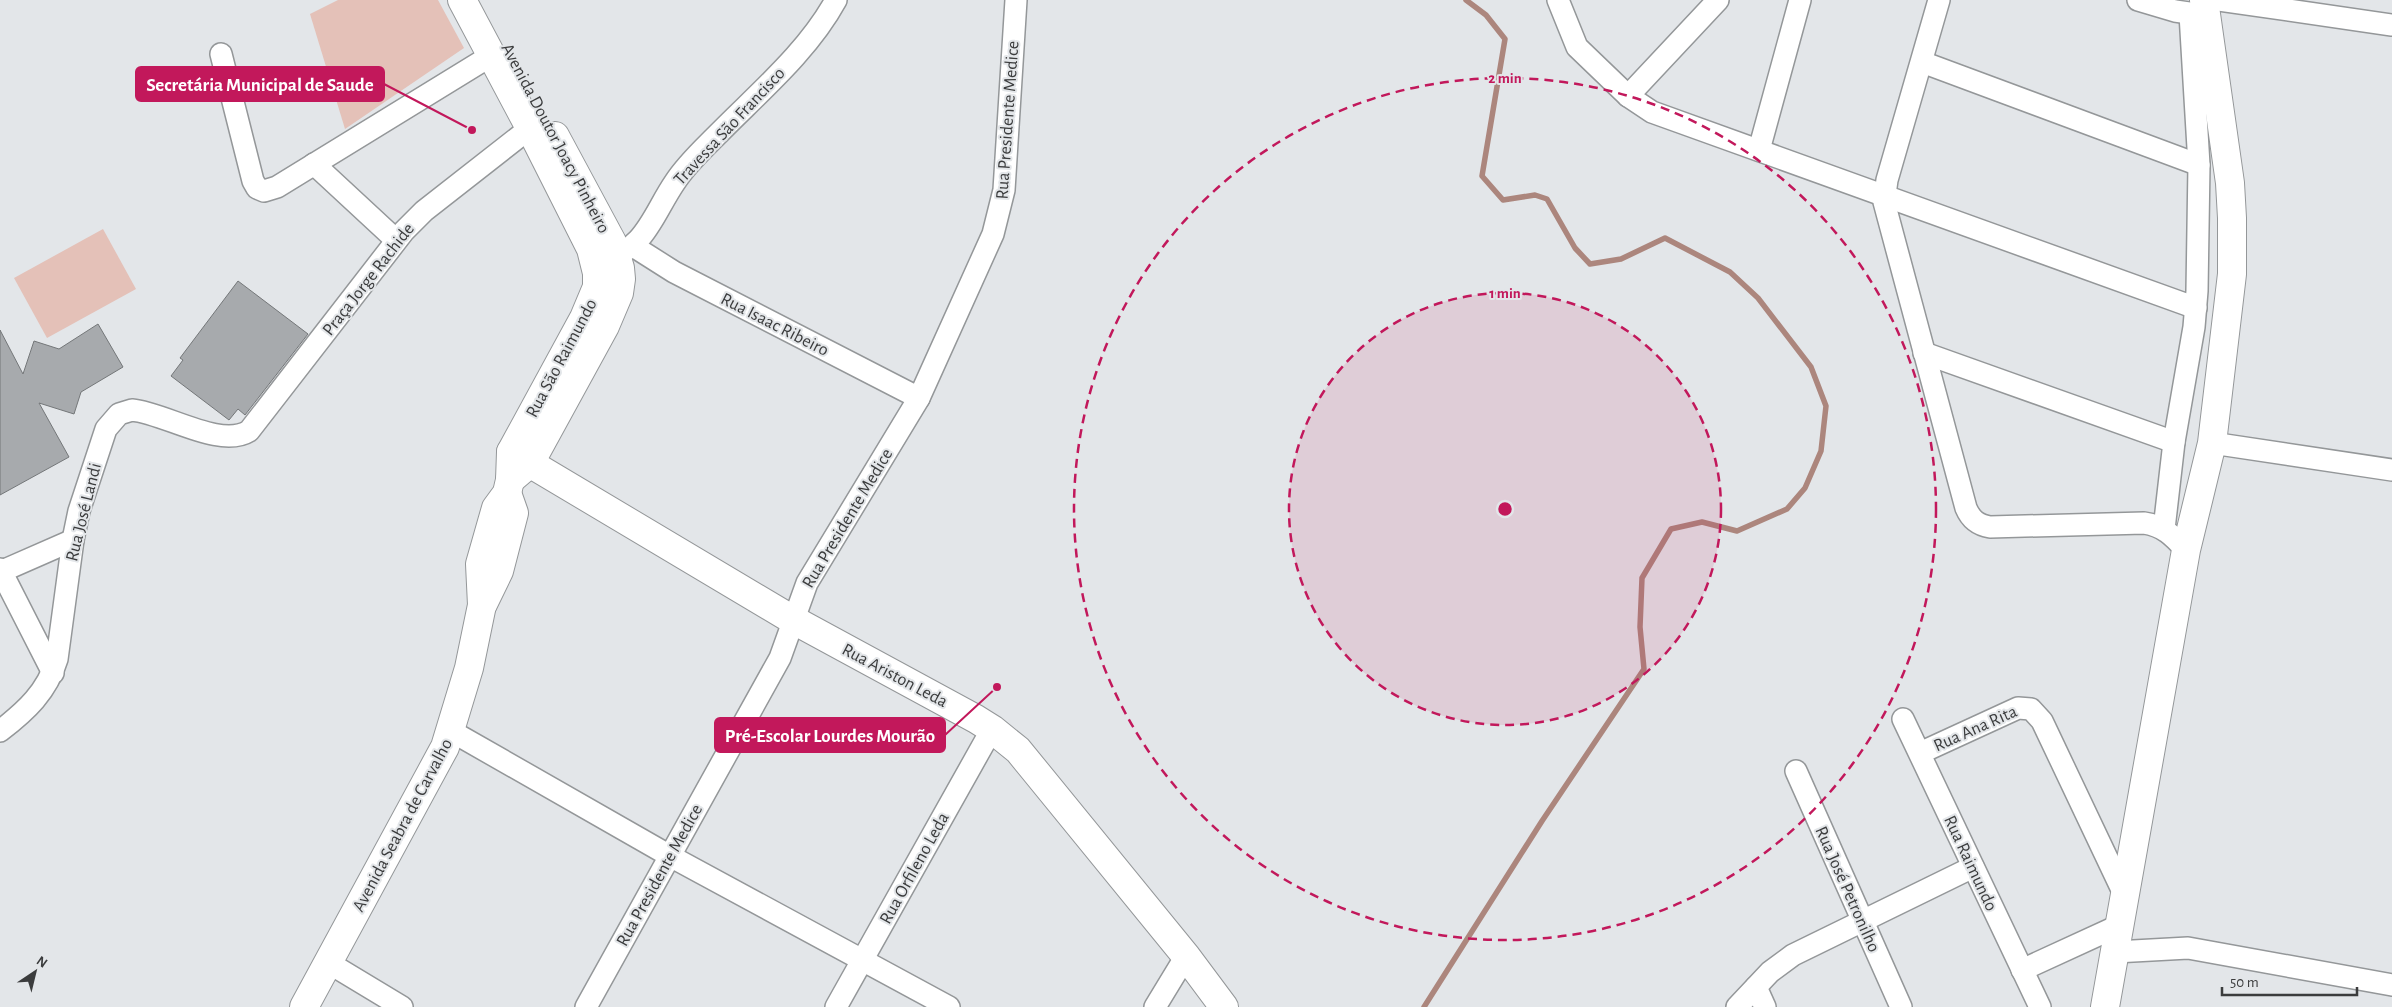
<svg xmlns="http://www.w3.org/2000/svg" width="2392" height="1007" font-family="'Alegreya Sans',sans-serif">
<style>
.green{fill:#e4c1b8}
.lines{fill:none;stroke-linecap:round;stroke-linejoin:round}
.stream{stroke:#ac867d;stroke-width:5.5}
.building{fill:#a7aaad;stroke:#747779}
.minor-casing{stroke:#949799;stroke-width:24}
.tertiary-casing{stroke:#949799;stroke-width:30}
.primary-casing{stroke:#949799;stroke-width:30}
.minor{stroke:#fff;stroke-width:21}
.tertiary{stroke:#fff;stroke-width:28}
.primary{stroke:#fff;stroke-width:28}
.ring{fill:none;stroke:#c2185b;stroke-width:2.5;stroke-dasharray:9 6}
.labels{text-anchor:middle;stroke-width:4;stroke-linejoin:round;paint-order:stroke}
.street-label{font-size:18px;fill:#3b3c3d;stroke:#e3e6e9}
.centre{fill:#c2185b;stroke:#e3e6e9;stroke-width:2.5}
.ring-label{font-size:15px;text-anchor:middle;font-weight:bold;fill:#c2185b;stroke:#e3e6e9;stroke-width:4;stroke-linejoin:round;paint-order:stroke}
.leader{fill:none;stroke:#c2185b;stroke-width:2}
.callout-dot{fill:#c2185b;stroke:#e3e6e9;stroke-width:2}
.callout{fill:#c2185b;stroke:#c2185b;stroke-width:2}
.callout-label{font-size:19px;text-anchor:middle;font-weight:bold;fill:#fff}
</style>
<rect width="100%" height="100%" fill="#e3e6e9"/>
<!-- green -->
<g class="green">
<polygon points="338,0 438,0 464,48 345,129 310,14"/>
<polygon points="103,229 136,289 47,338 14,278"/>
</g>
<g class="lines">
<!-- stream -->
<polyline class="stream" points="1424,1007 1542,821 1644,669 1640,627 1642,578 1671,529 1702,522 1737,531 1787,509 1805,488 1821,451 1826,406 1811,367 1758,298 1730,272 1665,238 1621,259 1590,264 1575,248 1547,199 1535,195 1503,200 1482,176 1505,39 1486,15 1466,0"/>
</g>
<!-- building -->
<g class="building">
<polygon points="238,281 308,334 245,415 238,409 229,420 171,376 183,360 180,358"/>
<polygon points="98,324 123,367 81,392 74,414 39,403 69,457 0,495 0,330 23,374 34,341 59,349"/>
</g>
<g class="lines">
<!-- minor casing -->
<g class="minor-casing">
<g id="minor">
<polyline points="1558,0 1577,47 1628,96 1652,112 2196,308"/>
<path d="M 1939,0 L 1887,180 L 1884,202 L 1966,508 C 1971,520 1978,525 1990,527 L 2144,523 C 2164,526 2173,536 2186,550"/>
<polyline points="2138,0 2175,11 2203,15"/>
<polyline points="2219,0 2392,25"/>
<polyline points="221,54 253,181 257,188 264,191 277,187 492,55"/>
<polyline points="1922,62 2199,165"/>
<polyline points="1628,96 1718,0"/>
<polyline points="1759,150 1800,0"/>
<polyline points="314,164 396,240"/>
<polyline points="633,246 674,272 919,398"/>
<path d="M 603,259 C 645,251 653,214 675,182 C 686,165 701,151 715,137 C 757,94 807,53 836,0"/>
<polyline points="1924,353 2174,442"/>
<polyline points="2212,443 2392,470"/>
<polyline points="2164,529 2174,442 2194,327 2197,291 2199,165 2190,14"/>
<polyline points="0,569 53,673"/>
<polyline points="0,572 73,540"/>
<polyline points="1903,719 2040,1007"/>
<path d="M 0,731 C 26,711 47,692 57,659 L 73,540 L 79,511 L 106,429 L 119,414 L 132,410 C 165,413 220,449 249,431 L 404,231 L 424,211 L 530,128"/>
<polyline points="451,731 670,856 949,1007"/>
<polyline points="1920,753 2018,708 2031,709 2042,721 2125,896"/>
<polyline points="1796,771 1901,1007"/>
<polyline points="2115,952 2188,948 2392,985"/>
<polyline points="329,963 402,1007"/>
<polyline points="2022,970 2120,925"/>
<polyline points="1756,987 1765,1007"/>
<polyline points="586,1007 780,658 807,583 919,398 993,234 1004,190 1016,0"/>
<polyline points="836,1007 992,729"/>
<polyline points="1155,1007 1186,956"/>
<polyline points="1737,1007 1770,972 1793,955 1973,867"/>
</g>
</g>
<!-- tertiary casing -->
<g class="tertiary-casing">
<g id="tertiary">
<polyline points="511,452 788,617 976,719 992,729 1018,750 1186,956 1224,1007"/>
<polyline points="2105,1007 2186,550 2212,443 2232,274 2232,218 2230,183 2204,0"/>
</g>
</g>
<!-- primary casing -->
<g class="primary-casing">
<g id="primary">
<polyline points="510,480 530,463 605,326 619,293 621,279 620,268 612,242 555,136"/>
<polyline points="483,604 499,571 514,513 507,493"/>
<polyline points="304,1007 445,747 469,668 482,605 480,564 496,508 507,493 510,480 511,452 584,318 597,287 597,273 591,249 530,128 462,0"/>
</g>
</g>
<!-- minor -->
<use href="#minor" class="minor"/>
<!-- tertiary -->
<use href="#tertiary" class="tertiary"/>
<!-- primary -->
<use href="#primary" class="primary"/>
</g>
<!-- distance rings -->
<circle cx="1505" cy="509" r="216" fill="#c2185b" fill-opacity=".12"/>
<g class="ring">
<circle cx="1505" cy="509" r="216"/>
<circle cx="1505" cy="509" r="431"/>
</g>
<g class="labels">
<!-- street labels -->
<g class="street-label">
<text transform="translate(1007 120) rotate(-86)" y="6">Rua Presidente Medice</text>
<text transform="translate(729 126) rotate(-47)" y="6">Travessa São Francisco</text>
<text transform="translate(556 138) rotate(62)" y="6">Avenida Doutor Joacy Pinheiro</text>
<text transform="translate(368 279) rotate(-52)" y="6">Praça Jorge Rachide</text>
<text transform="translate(775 324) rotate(27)" y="6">Rua Isaac Ribeiro</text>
<text transform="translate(561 358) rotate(-62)" y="6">Rua São Raimundo</text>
<text transform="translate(83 512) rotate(-76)" y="6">Rua José Landi</text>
<text transform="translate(847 518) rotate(-59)" y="6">Rua Presidente Medice</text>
<text transform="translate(895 675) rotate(28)" y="6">Rua Ariston Leda</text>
<text transform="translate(1975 728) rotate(-24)" y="6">Rua Ana Rita</text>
<text transform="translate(402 825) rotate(-62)" y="6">Avenida Seabra de Carvalho</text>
<text transform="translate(1971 863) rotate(65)" y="6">Rua Raimundo</text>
<text transform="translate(914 868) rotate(-61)" y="6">Rua Orfileno Leda</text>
<text transform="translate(659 875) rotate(-61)" y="6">Rua Presidente Medice</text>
<text transform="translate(1848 889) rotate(66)" y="6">Rua José Petronilho</text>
</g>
</g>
<circle cx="1505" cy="509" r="8" class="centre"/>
<g class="ring-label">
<text x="1505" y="83">2 min</text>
<text x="1505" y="298">1 min</text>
</g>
<!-- callouts -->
<path class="leader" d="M472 130L384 84M997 687L945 735"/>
<g class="callout-dot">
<circle cx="472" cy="130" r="5"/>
<circle cx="997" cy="687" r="5"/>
</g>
<g class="callout">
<rect x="136" y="67" width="248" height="34" rx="5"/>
<rect x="715" y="718" width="230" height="34" rx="5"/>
</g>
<g class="callout-label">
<text x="260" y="91">Secretária Municipal de Saude</text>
<text x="830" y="742">Pré-Escolar Lourdes Mourão</text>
</g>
<!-- north arrow -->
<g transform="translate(35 972) rotate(35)" stroke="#e3e6e9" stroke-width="4" paint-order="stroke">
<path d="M0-4L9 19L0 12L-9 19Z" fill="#3b3c3d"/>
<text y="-8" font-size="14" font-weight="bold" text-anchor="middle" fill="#3b3c3d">N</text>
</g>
<!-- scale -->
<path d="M2222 987v8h135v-8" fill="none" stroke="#3b3c3d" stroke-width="2.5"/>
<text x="2230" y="987" font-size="15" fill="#3b3c3d" stroke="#e3e6e9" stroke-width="4" paint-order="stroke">50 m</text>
</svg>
